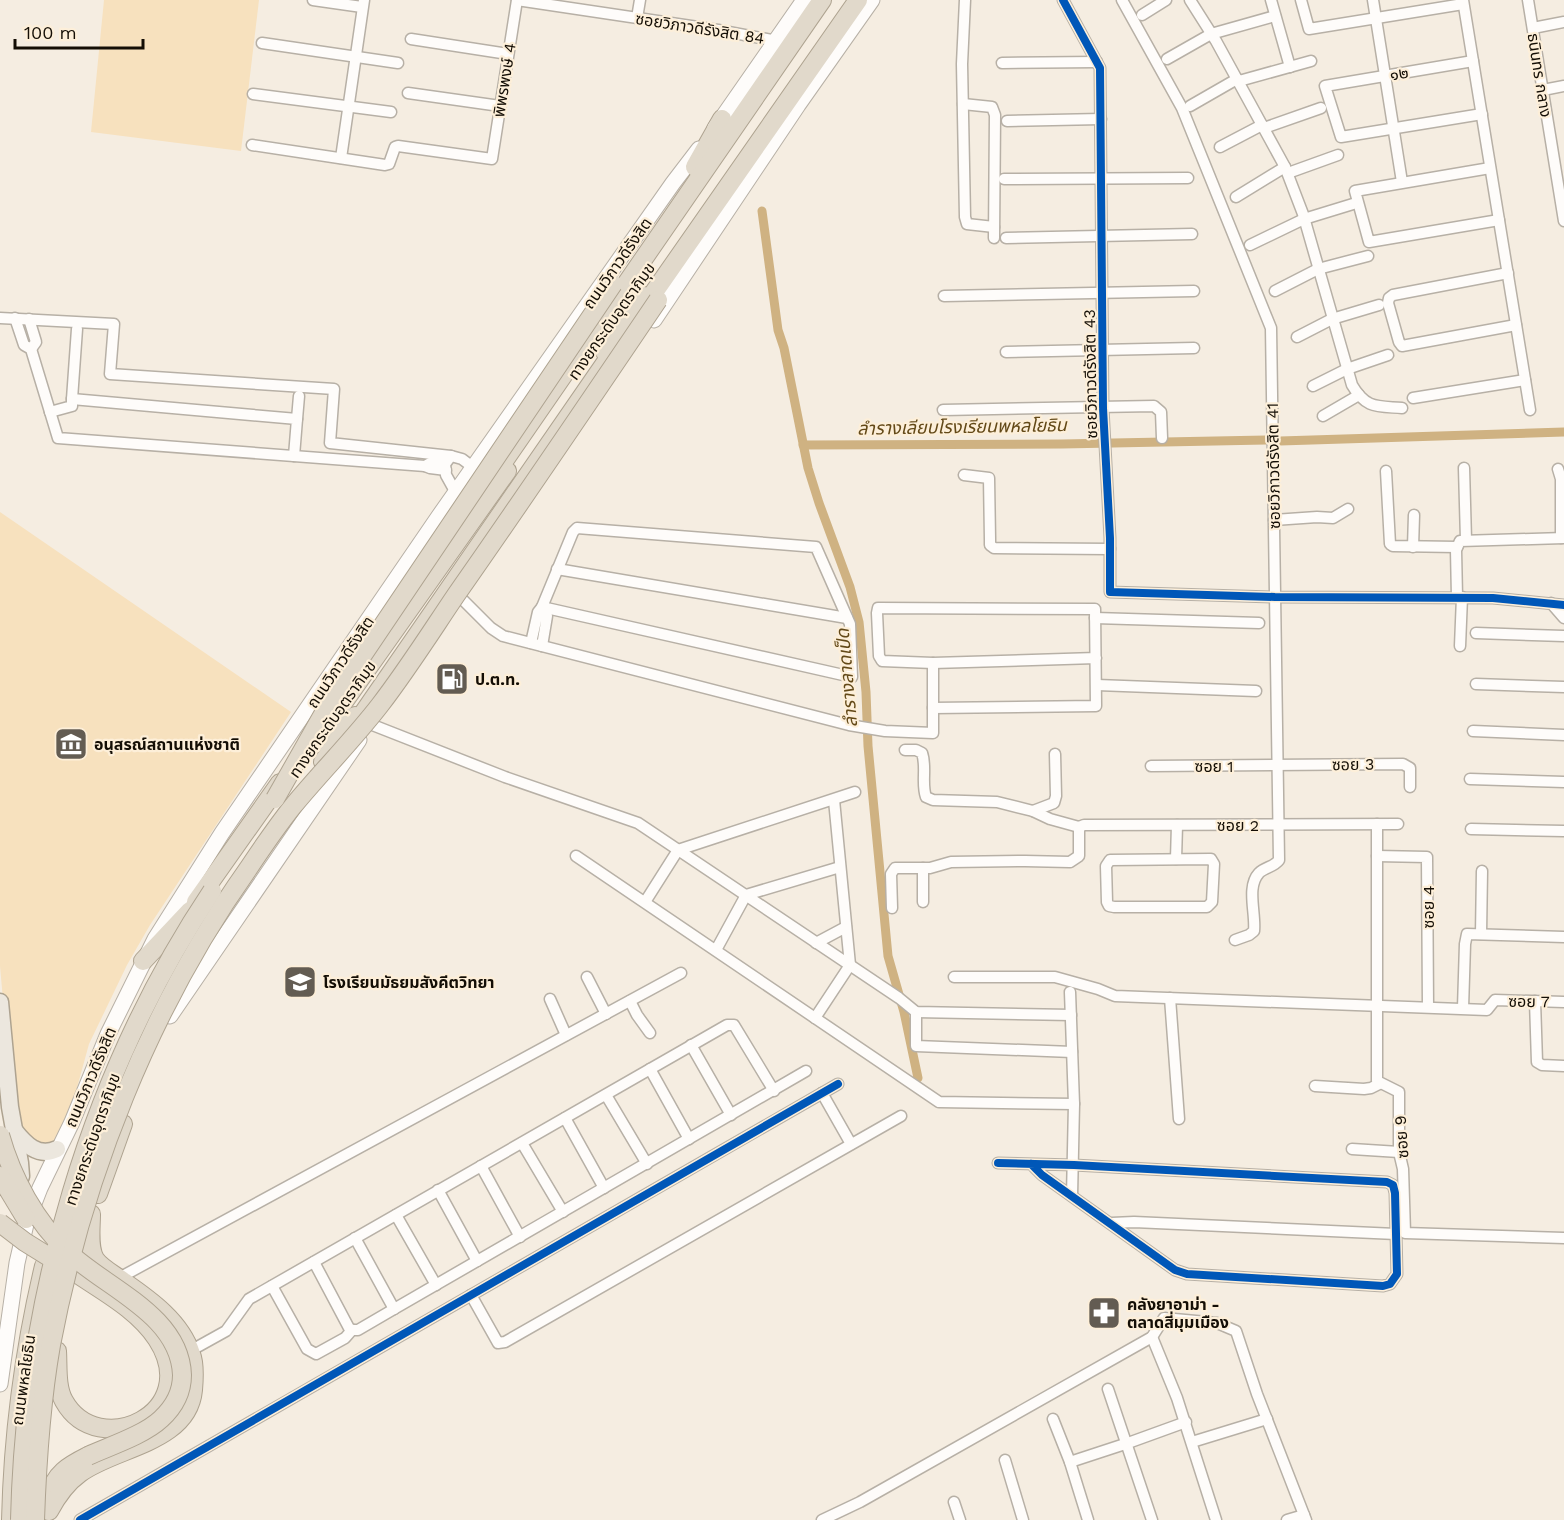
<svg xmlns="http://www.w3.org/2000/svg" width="1564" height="1520" font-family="'Work Sans','Noto Sans Thai',sans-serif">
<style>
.green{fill:#f7e1be}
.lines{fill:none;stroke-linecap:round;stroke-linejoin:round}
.canal{stroke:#cfb282;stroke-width:9}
.street-casing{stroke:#b7b0a6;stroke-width:13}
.secondary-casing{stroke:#b7b0a6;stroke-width:17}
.primary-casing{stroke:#aea390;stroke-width:19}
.highway-casing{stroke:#aea390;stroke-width:20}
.street{stroke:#fefcfa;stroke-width:10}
.secondary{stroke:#fefcfa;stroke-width:15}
.primary{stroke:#ece7de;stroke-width:16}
.highway{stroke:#e1d9cb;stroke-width:18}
.highway-bridge-casing{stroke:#aea390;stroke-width:20;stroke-linecap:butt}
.highway-bridge{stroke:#e1d9cb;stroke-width:18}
.cycleway-casing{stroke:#fdefd9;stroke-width:11}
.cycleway{stroke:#0057b8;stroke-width:8}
.labels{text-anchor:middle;stroke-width:4.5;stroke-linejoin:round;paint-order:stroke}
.street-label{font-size:16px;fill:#140e05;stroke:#fdefd9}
.poi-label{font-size:16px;font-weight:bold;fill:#140e05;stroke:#fdefd9;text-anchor:start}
.water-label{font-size:18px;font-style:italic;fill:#634918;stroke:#fdefd9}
</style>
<rect width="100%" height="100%" fill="#f5ede1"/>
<!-- green -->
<g class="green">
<polygon points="104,0 259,0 241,151 91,132"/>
<polygon points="0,512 291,712 150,925 127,965 89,1044 75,1095 72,1122 49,1150 26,1145 14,1124 0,966"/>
</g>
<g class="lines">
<!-- canal -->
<g class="canal">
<polyline points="762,211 778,330 784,348 808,468 819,503 850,587 859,622 866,692 868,746 888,956 904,1012 918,1078"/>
<polyline points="1280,441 1564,432"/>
<polyline points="803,445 1062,444 1266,440"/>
</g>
<!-- street casing -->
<g class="street-casing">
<g id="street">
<polyline points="313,0 362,7"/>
<polyline points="517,0 718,30 777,41"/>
<polyline points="965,0 962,64 965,217 967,224 994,227"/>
<polyline points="1063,0 1100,68 1103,408 1110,538 1110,592 1275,597 1493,598 1564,605"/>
<path d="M 1122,0 L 1182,108 L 1271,328 L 1279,860 C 1274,867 1265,867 1259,873 C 1246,887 1256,913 1254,931 L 1249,935 L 1235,940"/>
<path d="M 1190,0 L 1216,41 L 1285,167 L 1303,214 L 1352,385 C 1366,409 1377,406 1402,408"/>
<polyline points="1271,0 1290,67"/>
<polyline points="1301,0 1309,29 1463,4"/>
<polyline points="1373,0 1402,182"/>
<polyline points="1463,0 1530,410"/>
<polyline points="1528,0 1564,221"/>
<polyline points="1142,15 1166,0"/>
<polyline points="637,18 640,0"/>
<polyline points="1533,28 1564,22"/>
<polyline points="411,39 508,54"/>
<polyline points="262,43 398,63"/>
<polyline points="1167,59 1211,34 1275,16"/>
<polyline points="1473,61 1325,86 1341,137 1482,114"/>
<polyline points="1002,63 1097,62"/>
<polyline points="1239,81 1311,61"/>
<polyline points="1543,90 1564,86"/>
<polyline points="408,93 500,106"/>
<polyline points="253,94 391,112"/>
<polyline points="963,104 992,107 995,115 994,238"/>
<polyline points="1190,106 1237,79"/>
<polyline points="1007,121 1101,119"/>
<polyline points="1264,128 1321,108"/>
<polyline points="252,145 385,165 389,164 395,147 398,146 492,159 517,0"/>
<polyline points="1220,147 1262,125"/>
<polyline points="341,158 364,0"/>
<polyline points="1490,168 1355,191 1369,242 1499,220"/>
<polyline points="1288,173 1338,155"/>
<polyline points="1004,179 1188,178"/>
<polyline points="1236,197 1285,167"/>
<polyline points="1006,238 1192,234"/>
<polyline points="1250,245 1304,219 1353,204"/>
<polyline points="1508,273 1393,295 1389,298 1388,303 1399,342 1402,346 1516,325"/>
<polyline points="1275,291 1318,269 1368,256"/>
<polyline points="944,296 1194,291"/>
<polyline points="0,318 114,324 110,374 334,389 330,443 451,456"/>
<polyline points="15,318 24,345 31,349 58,438 425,466"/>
<polyline points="29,319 36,342 31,349"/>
<polyline points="1297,337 1332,319 1379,305"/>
<polyline points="1006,352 1194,348"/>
<polyline points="1313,386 1347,369 1388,355"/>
<polyline points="1413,398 1525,380"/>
<polyline points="72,399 77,329"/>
<polyline points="943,410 1154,406 1161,412 1162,438"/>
<polyline points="50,412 72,406 72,399 297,419 294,456"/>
<polyline points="1323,416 1359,395"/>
<polyline points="297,419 299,396"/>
<polyline points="445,464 430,463 425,466 430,468 446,470"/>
<polyline points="1464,468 1466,540"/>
<polyline points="1558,469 1561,479 1561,538"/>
<polyline points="1386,471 1390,544 1393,546 1457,547"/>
<polyline points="964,475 989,478 990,539 990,545 994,548 1110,549"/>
<polyline points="456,493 446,475 445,464 451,456 462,459 474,468"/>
<polyline points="1274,520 1317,517 1333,518 1348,509"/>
<polygon points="577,528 816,547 850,624 852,677 542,607 573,532"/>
<polyline points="1413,547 1414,515"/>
<polyline points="557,569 847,618"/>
<polyline points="1457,597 1456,550 1460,541 1564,538"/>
<polyline points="462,599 491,628 503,636 849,725 885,731 933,733 933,663"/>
<polyline points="1551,603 1564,618"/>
<polyline points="1095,618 1259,623"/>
<polyline points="1476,633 1564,636"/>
<polyline points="531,643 538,612 542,607 547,616 542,646"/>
<polyline points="1460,646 1462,597"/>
<polyline points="1476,684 1564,687"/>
<polyline points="1097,685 1256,691"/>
<polyline points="933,708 1096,706 1095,609 878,608 877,613 879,656 882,661 933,663 1096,658"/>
<polyline points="370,724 505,777 638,823 899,998 916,1012 1071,1015"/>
<polyline points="1473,731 1564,735"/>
<path d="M 905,750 L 916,750 L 922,753 C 927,767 921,783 926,797 L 933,800 L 997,802 L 1033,811 L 1050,819 L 1079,827"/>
<polyline points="1151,766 1403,764 1410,768 1410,787"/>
<polyline points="1470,779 1564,782"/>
<polyline points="1033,811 1054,803 1056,796 1055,754"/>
<polyline points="1377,824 1377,1081 1399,1092 1399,1152 1403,1169 1405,1233 1564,1238"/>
<polyline points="1079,827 1084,825 1398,824"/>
<polyline points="1471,829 1564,831"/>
<polyline points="576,856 939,1102 1074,1104"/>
<polyline points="1377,856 1427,857 1428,1007"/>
<polyline points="1176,859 1177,825"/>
<polygon points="1211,859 1214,864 1212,902 1207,907 1114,907 1109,906 1107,902 1106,866 1110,860"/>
<polyline points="645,902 678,850 855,792"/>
<polyline points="923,902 923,868"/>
<polyline points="892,908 891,874 895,868 930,868 951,862 1025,861 1070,862 1079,856 1079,827"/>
<polyline points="1481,934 1482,871"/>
<polyline points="816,943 846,927"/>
<polyline points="716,950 746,895 840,867"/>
<polyline points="587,977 606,1014"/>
<polyline points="954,977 1055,977 1098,989 1115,996 1487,1010 1495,1000 1564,1002"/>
<polyline points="1070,992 1074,1104 1072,1196"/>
<polyline points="1170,998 1179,1119"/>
<polyline points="550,999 566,1035"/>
<polyline points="630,1001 637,1015 650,1033"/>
<polyline points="1535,1001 1537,1062 1542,1065 1564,1066"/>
<polyline points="1463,1008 1465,944 1467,934 1564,937"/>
<polyline points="916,1012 916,1046 1072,1052"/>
<polyline points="815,1018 850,965 834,800"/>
<polyline points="691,1045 731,1115"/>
<polyline points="650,1069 689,1139"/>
<polyline points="1315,1086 1364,1089 1371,1088 1379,1084"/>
<polyline points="822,1093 851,1144"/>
<polyline points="606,1095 647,1164"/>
<polyline points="565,1118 604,1188"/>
<polyline points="522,1143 563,1212"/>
<polyline points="1352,1149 1399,1152"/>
<polyline points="998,1163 1074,1165 1387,1182 1393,1185 1395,1193 1397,1274 1390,1284 1383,1286 1187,1274 1175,1270 1042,1175 1031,1164"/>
<polyline points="481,1166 520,1237"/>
<polyline points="438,1190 477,1261"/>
<polyline points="396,1215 436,1285"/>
<polyline points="1112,1223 1134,1222 1396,1234"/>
<polyline points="355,1238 394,1309"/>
<polyline points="314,1262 349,1328 352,1330"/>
<polyline points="119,1278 681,973"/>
<polyline points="272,1286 307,1349 316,1354 345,1338 352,1330 358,1330 394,1309 806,1071"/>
<polyline points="471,1295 498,1343 505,1342 901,1116"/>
<polyline points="1152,1337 1177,1398 1216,1520"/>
<polyline points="190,1351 226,1331 249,1299 727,1025 734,1025 774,1091"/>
<polyline points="1108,1389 1152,1520"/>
<polyline points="1053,1419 1070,1462 1088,1520"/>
<polyline points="1192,1442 1267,1419"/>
<polyline points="1005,1460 1023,1520"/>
<polyline points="1070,1462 1128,1443 1186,1422"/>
<polyline points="954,1502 960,1520"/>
<polyline points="80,1520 838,1084"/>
<polyline points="822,1520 860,1502 1152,1337 1164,1318 1217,1323 1236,1331 1257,1394 1306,1520"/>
<polyline points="1287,1520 1304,1515"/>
</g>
</g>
<!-- secondary casing -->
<g class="secondary-casing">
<g id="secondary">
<polyline points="715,128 804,0"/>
<polyline points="654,320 798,105 872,0"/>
<polyline points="170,1016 359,740"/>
<polyline points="0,1384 17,1263 26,1224 40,1188 72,1122 108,1034 155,939 222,833 439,516 673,183 699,149"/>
</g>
</g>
<!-- primary casing -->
<g class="primary-casing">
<g id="primary">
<polyline points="0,1002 10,1107 20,1163 21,1176 17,1187"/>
<path d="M 14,1130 C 25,1144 38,1158 57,1149"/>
</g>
</g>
<!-- highway casing -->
<g class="highway-casing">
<g id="highway">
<polyline points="695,167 722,119"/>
<polyline points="641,311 858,0"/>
<polyline points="605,352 644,296"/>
<polyline points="493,477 822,0"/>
<polyline points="353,728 617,346"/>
<polyline points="314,744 507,471"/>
<polyline points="323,762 355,716"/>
<polyline points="196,902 280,783"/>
<polyline points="143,961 190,911"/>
<polyline points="98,1194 123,1124"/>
<path d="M 57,1351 C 58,1367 56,1387 64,1401 C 98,1462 205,1413 157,1339 C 138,1310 104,1292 76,1273"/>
<path d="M 50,1496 C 53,1474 70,1465 88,1456"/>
<path d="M 49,1511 C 57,1496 66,1483 80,1473 C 115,1447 188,1443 193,1390 C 194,1379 195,1364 191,1354 C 181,1322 150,1300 124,1282 C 115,1275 101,1268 95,1259 C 88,1247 91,1228 91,1214"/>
<path d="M 11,1520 C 13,1434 24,1350 44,1266"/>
</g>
</g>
<!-- street -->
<use href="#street" class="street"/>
<!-- secondary -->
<use href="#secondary" class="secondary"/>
<!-- primary -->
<use href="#primary" class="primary"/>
<!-- highway -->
<use href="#highway" class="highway"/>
<!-- highway-bridge casing -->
<g class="highway-bridge-casing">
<g id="highway-bridge">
<polyline points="275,799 325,711 613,284"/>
<path d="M 0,1135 C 12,1178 36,1222 68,1252 C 106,1288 180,1315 182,1375 C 182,1393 174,1407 161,1419 C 144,1435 110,1446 88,1456"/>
<polyline points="0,1176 26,1219"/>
<polyline points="0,1223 25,1242 62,1265"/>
<path d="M 20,1520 C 25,1300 89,1075 212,891"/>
<path d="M 35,1520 C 37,1462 41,1402 51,1345 C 83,1177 149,1009 248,869 C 262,848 277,826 293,806 C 321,772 353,740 380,705 C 407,670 431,632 456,595 C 524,498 591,399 658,300"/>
</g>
</g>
<!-- highway-bridge -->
<use href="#highway-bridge" class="highway-bridge"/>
<!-- cycleway casing -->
<g class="cycleway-casing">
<g id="cycleway">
<polyline points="1063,0 1100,68 1103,408 1110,538 1110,592 1275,597 1493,598 1564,605"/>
<polyline points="998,1163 1074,1165 1387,1182 1393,1185 1395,1193 1397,1274 1390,1284 1383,1286 1187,1274 1175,1270 1042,1175 1031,1164"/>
<polyline points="80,1520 838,1084"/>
</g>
</g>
<!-- cycleway -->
<use href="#cycleway" class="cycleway"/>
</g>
<!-- icons -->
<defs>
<g id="fuel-square" transform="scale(1.725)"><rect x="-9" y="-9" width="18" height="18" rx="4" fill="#635c52" stroke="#fdefd9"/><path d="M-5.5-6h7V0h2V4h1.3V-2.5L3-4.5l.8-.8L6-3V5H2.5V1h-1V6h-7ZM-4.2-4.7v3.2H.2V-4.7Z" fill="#fff"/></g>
<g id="museum-square" transform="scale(1.725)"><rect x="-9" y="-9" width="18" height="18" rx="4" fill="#635c52" stroke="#fdefd9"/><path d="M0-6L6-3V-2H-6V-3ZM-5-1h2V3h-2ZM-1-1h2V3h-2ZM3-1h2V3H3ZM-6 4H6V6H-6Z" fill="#fff"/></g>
<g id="school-square" transform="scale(1.725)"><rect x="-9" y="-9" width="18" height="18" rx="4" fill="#635c52" stroke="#fdefd9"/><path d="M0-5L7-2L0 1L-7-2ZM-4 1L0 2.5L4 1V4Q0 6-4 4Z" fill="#fff"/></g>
<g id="pharmacy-square" transform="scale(1.725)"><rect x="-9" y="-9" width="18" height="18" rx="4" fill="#635c52" stroke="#fdefd9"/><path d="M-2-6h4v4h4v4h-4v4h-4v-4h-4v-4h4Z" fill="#fff"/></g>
</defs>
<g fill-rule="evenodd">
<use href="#fuel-square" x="452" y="679"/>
<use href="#museum-square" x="71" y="744"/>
<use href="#school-square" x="300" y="982"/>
<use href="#pharmacy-square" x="1104" y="1313"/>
</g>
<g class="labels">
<!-- street labels -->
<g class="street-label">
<text transform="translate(700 28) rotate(9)" y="6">ซอยวิภาวดีรังสิต 84</text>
<text transform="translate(1399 73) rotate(-9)" y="6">๑๒</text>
<text transform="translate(1540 75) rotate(81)" y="6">ธนินทร กลาง</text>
<text transform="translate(504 80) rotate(-81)" y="6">พิพรพงษ์ 4</text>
<text transform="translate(617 263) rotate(-55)" y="6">ถนนวิภาวดีรังสิต</text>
<text transform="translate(611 321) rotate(-55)" y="6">ทางยกระดับอุตราภิมุข</text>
<text transform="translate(1090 374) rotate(-91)" y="6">ซอยวิภาวดีรังสิต 43</text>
<text transform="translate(1273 466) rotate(-91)" y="6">ซอยวิภาวดีรังสิต 41</text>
<text transform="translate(340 662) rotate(-56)" y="6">ถนนวิภาวดีรังสิต</text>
<text transform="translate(332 719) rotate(-55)" y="6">ทางยกระดับอุตราภิมุข</text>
<text transform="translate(1353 764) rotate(-1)" y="6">ซอย 3</text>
<text x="1214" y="772">ซอย 1</text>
<text x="1238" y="831">ซอย 2</text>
<text transform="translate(1428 907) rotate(-90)" y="6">ซอย 4</text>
<text transform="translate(1529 1001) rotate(1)" y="6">ซอย 7</text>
<text transform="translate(90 1077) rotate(-67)" y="6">ถนนวิภาวดีรังสิต</text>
<text transform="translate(1401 1137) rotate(-94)" y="6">ซอย 9</text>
<text transform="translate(92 1139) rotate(-71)" y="6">ทางยกระดับอุตราภิมุข</text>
<text transform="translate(23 1380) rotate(-82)" y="6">ถนนพหลโยธิน</text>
</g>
<!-- poi labels -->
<g class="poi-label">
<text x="475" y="685">ป.ต.ท.</text>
<text x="94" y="750">อนุสรณ์สถานแห่งชาติ</text>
<text x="323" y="988">โรงเรียนมัธยมสังคีตวิทยา</text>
<text x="1127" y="1310">คลังยาอาม่า -<tspan x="1127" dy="18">ตลาดสี่มุมเมือง</tspan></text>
</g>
<!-- water labels -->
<g class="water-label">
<text transform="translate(962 427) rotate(-1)" y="6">ลำรางเลียบโรงเรียนพหลโยธิน</text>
<text transform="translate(847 678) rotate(-95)" y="6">ลำรางลาดเป็ด</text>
</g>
</g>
<!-- scale -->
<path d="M15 39v9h128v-9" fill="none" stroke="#140e05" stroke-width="3"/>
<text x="24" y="39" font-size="18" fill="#140e05" stroke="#fdefd9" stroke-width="4.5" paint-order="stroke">100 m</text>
</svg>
